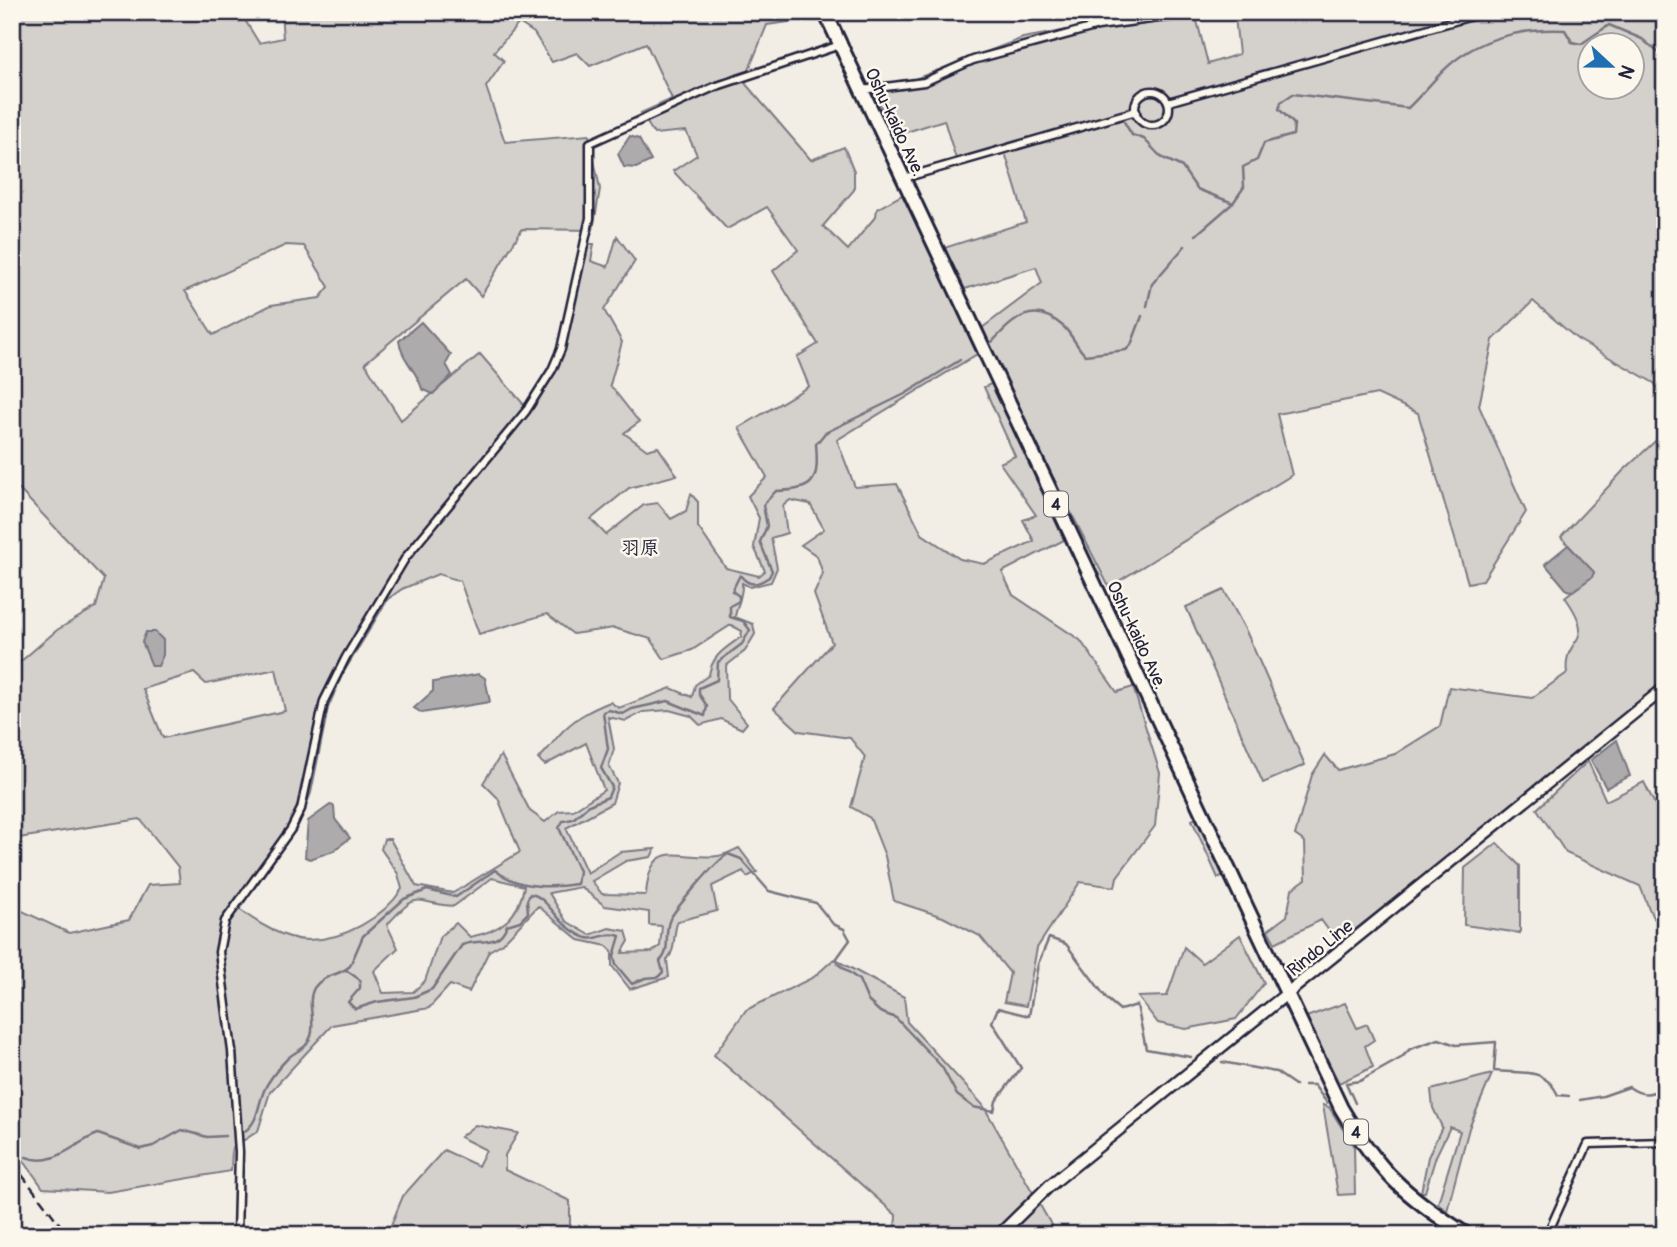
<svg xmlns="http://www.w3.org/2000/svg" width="1677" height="1247" font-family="Pangolin,'Klee One',sans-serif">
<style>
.green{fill:#d4d1cc;stroke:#7b7a84;stroke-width:2;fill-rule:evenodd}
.water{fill:#aeabad;stroke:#76747f;stroke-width:2}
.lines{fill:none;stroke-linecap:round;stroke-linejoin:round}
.stream{stroke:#76747f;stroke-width:2.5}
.street-casing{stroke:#22223b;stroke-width:11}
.secondary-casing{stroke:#22223b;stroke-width:15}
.highway-casing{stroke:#22223b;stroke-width:18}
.street{stroke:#fbf7ec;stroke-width:6}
.secondary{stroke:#fbf7ec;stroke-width:10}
.highway{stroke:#fbf7ec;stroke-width:12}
.rail{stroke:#22223b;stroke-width:2.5;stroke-dasharray:10 5;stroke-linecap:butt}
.labels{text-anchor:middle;stroke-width:5;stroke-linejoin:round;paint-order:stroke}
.shield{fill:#fbf7ec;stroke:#636270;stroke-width:2}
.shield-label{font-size:16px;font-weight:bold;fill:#22223b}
.street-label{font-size:18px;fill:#22223b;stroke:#fbf7ec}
.neighbourhood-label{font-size:19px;font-weight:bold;fill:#22223b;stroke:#fbf7ec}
</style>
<rect width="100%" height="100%" fill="#f2eee5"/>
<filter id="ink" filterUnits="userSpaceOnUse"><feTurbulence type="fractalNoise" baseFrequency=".0143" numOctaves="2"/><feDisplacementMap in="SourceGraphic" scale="14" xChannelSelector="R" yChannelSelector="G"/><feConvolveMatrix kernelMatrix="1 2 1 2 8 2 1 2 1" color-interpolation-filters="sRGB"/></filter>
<g filter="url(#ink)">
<!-- green -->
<g class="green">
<path d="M 12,12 L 240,12 L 259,43 L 283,38 L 281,12 L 449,12 L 455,15 L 458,12 L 756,12 L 759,19 L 773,12 L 816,12 L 818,18 L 767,25 L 744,82 L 811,160 L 844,147 L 854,171 L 854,190 L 823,226 L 848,250 L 876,216 L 877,209 L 904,194 L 977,354 L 837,440 L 855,487 L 897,484 L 922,534 L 960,559 L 984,564 L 1034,541 L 1023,520 L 1036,515 L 1000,463 L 1015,456 L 984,387 L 993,383 L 1064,540 L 1002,572 L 1013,595 L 1080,640 L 1117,692 L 1133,687 L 1160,773 L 1155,826 L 1117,877 L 1115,887 L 1080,882 L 1037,948 L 1026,1006 L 1004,1002 L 1010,973 L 980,936 L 943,917 L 894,901 L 885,856 L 870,818 L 851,807 L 865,757 L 850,738 L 799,731 L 774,708 L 832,643 L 814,594 L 823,574 L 817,556 L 801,545 L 824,529 L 810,504 L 790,500 L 783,506 L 787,533 L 771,538 L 777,568 L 771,582 L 750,587 L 742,583 C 743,596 737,604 735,617 L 753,624 L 755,634 L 745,651 L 726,666 L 727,698 L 747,723 L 742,729 L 721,719 L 700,725 L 691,716 L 669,710 L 643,712 L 626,721 L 608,717 L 614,749 L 609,766 L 618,783 L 612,803 L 566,828 L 587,873 L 620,852 L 655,849 L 651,857 L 626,861 L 592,881 L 602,894 L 646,895 C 650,835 680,861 718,856 C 725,855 732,851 739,848 L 757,872 L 747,877 L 743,871 L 712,886 L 717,911 L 678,921 C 672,934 677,949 667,960 L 669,977 L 630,989 L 612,966 L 612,951 L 607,946 L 579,940 L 538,906 L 503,943 L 489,951 L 469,992 L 450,985 L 429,1008 L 332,1025 L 270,1092 L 258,1131 L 232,1148 L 231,1171 L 108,1192 L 43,1188 L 12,1144 L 12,906 L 69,933 L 129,920 L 148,885 L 180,883 L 178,867 L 140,819 L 12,839 L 12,669 L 57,630 L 96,607 L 104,579 L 12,482 ZM 519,23 L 534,33 L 552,62 L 577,53 L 590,66 L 646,43 L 672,99 L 641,113 L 654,134 L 686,131 L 697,155 L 673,171 L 727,229 L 767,207 L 798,250 L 773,271 L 818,344 L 797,357 L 809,386 L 739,428 L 767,477 L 748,496 L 759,518 L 754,547 L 765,571 L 759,576 L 726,568 L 698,527 L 698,502 L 691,494 L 686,511 L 671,519 L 658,503 L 644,505 L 606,535 L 591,519 L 629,488 L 677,475 L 658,447 L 647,450 L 624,433 L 639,422 L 610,385 L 622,342 L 604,310 L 635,261 L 617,236 L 608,267 L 591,261 L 594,244 L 588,244 C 575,296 570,373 525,406 L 480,354 L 401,420 L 365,363 L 466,279 L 481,296 L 522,229 L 593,230 L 600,189 L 589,135 L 505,142 L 486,87 L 504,61 L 494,52 ZM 286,245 L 304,246 L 329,287 L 320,298 L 271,305 L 213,335 L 185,291 ZM 438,574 L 460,581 L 479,634 L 547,614 L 573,634 L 614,628 L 651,639 L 664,659 L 692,650 L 731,625 L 742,631 L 741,637 C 726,648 712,655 709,675 L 695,685 L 692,697 L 671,688 L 619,708 L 610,702 C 593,709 578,716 565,729 C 555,738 549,750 538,759 L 545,765 L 586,743 L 604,790 L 573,810 L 559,811 L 545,822 L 530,811 L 501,755 L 483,783 L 498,798 L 520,852 L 453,893 L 416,886 L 390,839 L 384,839 L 381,849 L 398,874 L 402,889 C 383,918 344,940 308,940 C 285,940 257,923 239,909 L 298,826 L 311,793 L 328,708 L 342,675 L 388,599 L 402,589 ZM 276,669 L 285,711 L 163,738 L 143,689 L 194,673 L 206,684 ZM 492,878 L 524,886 C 519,918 500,931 470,937 L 456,923 L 440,936 L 425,981 L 413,992 L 383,993 L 374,971 L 398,948 L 387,925 C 421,887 414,904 454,906 ZM 581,887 L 605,906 L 649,912 L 649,925 L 662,926 L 660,946 L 652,952 L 622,953 L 629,941 L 626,931 L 609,928 L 590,935 L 566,921 L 549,893 Z"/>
<path d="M 1252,12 L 1665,12 L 1665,398 L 1654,383 L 1577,339 L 1533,301 L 1493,340 L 1479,406 L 1526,512 L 1483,580 L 1468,583 L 1418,413 L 1377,394 L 1277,414 L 1292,475 L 1109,587 L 1002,377 L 982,328 L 1042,283 L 1036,267 L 965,289 L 944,248 L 1026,222 L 1003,146 L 956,159 L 944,120 L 894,136 L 875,94 L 1023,38 L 1164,13 L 1197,21 L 1208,64 L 1239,54 L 1235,17 ZM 1590,46 L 1632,46 L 1632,88 L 1590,88 Z"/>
<path d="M 1665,432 L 1665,684 L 1338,943 L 1321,920 L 1275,943 L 1268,930 L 1287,916 L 1292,889 L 1306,879 L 1305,842 L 1295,835 L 1312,775 L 1325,755 L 1338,770 L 1395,754 L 1440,726 L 1449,687 L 1532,698 L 1567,673 C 1562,635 1600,646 1565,597 L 1594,573 L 1561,537 L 1623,471 Z"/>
<polygon points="1224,590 1246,631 1305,765 1263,783 1186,607"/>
<polygon points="1588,761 1606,801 1644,782 1665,825 1665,930 1652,916 1640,886 1566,853 1537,809"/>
<polygon points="1196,818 1223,875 1218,878 1192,820"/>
<polygon points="1497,843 1520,866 1520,933 1464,925 1465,868"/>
<polygon points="1240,935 1264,983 1236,1019 1186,1029 1158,1023 1138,997 1167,996 1184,947 1202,963"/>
<polygon points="834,959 904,997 907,1022 983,1105 1057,1235 895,1235 896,1215 714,1055 746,1010 814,977"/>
<polygon points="1345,1003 1357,1028 1367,1024 1374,1040 1365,1046 1373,1067 1339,1083 1306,1017"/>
<polygon points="1492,1074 1469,1128 1447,1211 1438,1203 1460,1131 1450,1127 1436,1156 1425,1192 1421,1192 1428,1157 1442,1127 1433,1108 1431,1090"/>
<polygon points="1323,1105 1329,1107 1354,1147 1355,1194 1338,1195"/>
<polygon points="475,1125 518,1133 505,1155 505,1170 570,1201 570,1235 383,1235 389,1230 403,1196 444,1150 478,1166 486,1150 460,1137"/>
</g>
<!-- water -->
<g class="water">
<polygon points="630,136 639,139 651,161 636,168 624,167 618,154"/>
<path d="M 421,322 L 451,355 L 446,364 L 452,375 L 433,394 L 422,389 C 418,372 401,359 399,341 Z"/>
<polygon points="1568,545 1594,572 1592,577 1573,591 1567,590 1545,564"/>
<polygon points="146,632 155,632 163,640 163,655 158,666 152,666 142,642"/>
<polygon points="479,674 485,678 490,702 422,713 414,708 433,691 433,682"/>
<polygon points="1617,740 1630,776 1606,788 1591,760"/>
<polygon points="330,805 334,806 335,819 350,838 333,851 310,859 305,857 308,821"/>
</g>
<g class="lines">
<!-- stream -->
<g class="stream">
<polyline points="1103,12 1104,17"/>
<path d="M 1123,120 L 1132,135 L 1144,139 L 1161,157 L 1182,167 L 1197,189 L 1233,203 L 1244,187 L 1243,167 L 1257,160 L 1264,143 L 1293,135 L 1294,124 L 1279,109 L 1281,102 L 1293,94 L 1408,108 C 1426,91 1443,67 1464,54 C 1492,35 1531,28 1565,30 L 1572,42 L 1581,44 L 1609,25 L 1642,39 L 1665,58"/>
<polyline points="1196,235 1233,203"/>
<polyline points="1147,306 1152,284 1185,246"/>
<path d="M 992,342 C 1014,319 1033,299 1064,327 C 1072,335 1077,347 1085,355 L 1126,350 L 1131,345 L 1142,316"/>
<path d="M 346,970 L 360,980 L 360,988 L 348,1002 L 355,1009 L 377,1002 L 414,997 L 432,989 L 462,945 C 481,938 498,948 507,925 L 520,921 L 528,913 L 527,900 L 530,894 C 545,895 555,918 568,927 C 598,951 597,929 620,936 L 614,956 L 616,965 L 632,984 L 645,978 L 658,977 L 663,972 L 660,961 C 672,950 663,933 670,919 C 676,908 717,860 728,854 L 741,859 L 769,891 L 816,903 L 833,924 L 844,929 L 850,940 L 837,958 L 838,964 L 859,980 L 868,1001 L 880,1012 L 896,1018 L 942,1067 L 957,1095 L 973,1107 L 994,1111 L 996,1101 L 1021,1068 L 992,1022 L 998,1008 L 1029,1016 L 1038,964 L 1049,938 L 1066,944 L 1107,999 L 1120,1010 L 1137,1005 L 1146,1049 L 1191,1057"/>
<polyline points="1222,1062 1276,1072 1295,1085"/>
<polyline points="1304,1085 1314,1085 1327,1103"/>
<path d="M 1580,1100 L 1603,1096 L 1629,1087 C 1643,1097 1650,1094 1665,1088"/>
<path d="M 1355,1103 L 1346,1083 L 1360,1081 L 1401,1058 L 1410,1049 L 1439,1039 L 1456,1045 L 1496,1042 L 1494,1071 C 1521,1074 1544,1066 1558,1095 L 1569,1096"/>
<path d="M 245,1131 C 261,1120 257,1099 268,1083 C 273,1075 281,1065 288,1058 C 298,1049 306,1050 311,1036 C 316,1021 306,1002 314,988 C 323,974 340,976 350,966 L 363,936 L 404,899 L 427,890 L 456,897 L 495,870 C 517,888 551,888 577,884 L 579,871 L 559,828 L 563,821 L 573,819 L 589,805 L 608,797 L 612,787 L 601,768 L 608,749 L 603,712 L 609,710 L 623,714 L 632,709 L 668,701 L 705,716 L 707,706 L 699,694 L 699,688 L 717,680 L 718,662 L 742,644 L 750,630 L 743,621 L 730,617 L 730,606 L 739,601 L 739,596 L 732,591 L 740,575 C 749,587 757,585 769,577 L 772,571 L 760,542 L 767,526 L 763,505 L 776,491 C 815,490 819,482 816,444 L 825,433 L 905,394 L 960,360"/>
<path d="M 26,1157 C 55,1168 73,1143 98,1134 L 141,1149 L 153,1146 L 182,1130 L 207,1137 L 225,1136"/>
</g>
<!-- street casing -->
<g class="street-casing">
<g id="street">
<polyline points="862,90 924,82 973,60 1098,26 1166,17 1259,12"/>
<circle cx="1152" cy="108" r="17"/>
<polyline points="1168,102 1486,12"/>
<polyline points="904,178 1136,111"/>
<polyline points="237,1235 239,1152 232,1051 219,952 225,921 291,829 301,809 324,701 346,657 406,557 526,411 552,370 561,349 590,218 590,143 714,87 840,45"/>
<polyline points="1547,1235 1588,1144 1665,1142"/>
</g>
</g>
<!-- secondary casing -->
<g class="secondary-casing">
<polyline id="secondary" points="999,1235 1049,1186 1665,688"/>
</g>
<!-- highway casing -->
<g class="highway-casing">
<path id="highway" d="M 825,12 L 1341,1108 C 1379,1172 1404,1195 1467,1235"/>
</g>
<!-- street -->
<use href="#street" class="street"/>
<!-- secondary -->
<use href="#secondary" class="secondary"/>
<!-- highway -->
<use href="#highway" class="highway"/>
<!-- rail -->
<polyline class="rail" points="12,1162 68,1235"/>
</g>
</g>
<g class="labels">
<!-- shield labels -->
<g class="shield">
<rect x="1044" y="491.5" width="24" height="25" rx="5"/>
<rect x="1344" y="1119.5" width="24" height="25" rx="5"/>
</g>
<g class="shield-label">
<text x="1056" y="510">4</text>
<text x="1356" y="1138">4</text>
</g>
<!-- street labels -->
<g class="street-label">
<text transform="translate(895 122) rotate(65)" y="6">Oshu-kaido Ave.</text>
<text transform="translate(1137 635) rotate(65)" y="6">Oshu-kaido Ave.</text>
<text transform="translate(1320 948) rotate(-39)" y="6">Rindo Line</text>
</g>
<!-- neighbourhood labels -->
<g class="neighbourhood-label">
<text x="640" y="554">羽原</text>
</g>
</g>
<!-- margin -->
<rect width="1677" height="1247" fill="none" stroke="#fbf7ec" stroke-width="42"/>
<rect x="21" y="21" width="1635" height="1205" fill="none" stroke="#22223b" stroke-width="2.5" filter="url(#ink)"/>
<!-- north arrow -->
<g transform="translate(1611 66) rotate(112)"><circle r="33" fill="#fbf7ec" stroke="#a4a2a5" stroke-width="2"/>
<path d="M0-5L12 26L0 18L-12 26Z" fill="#1f6fb2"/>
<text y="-10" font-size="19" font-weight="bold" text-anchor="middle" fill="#22223b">N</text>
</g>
</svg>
